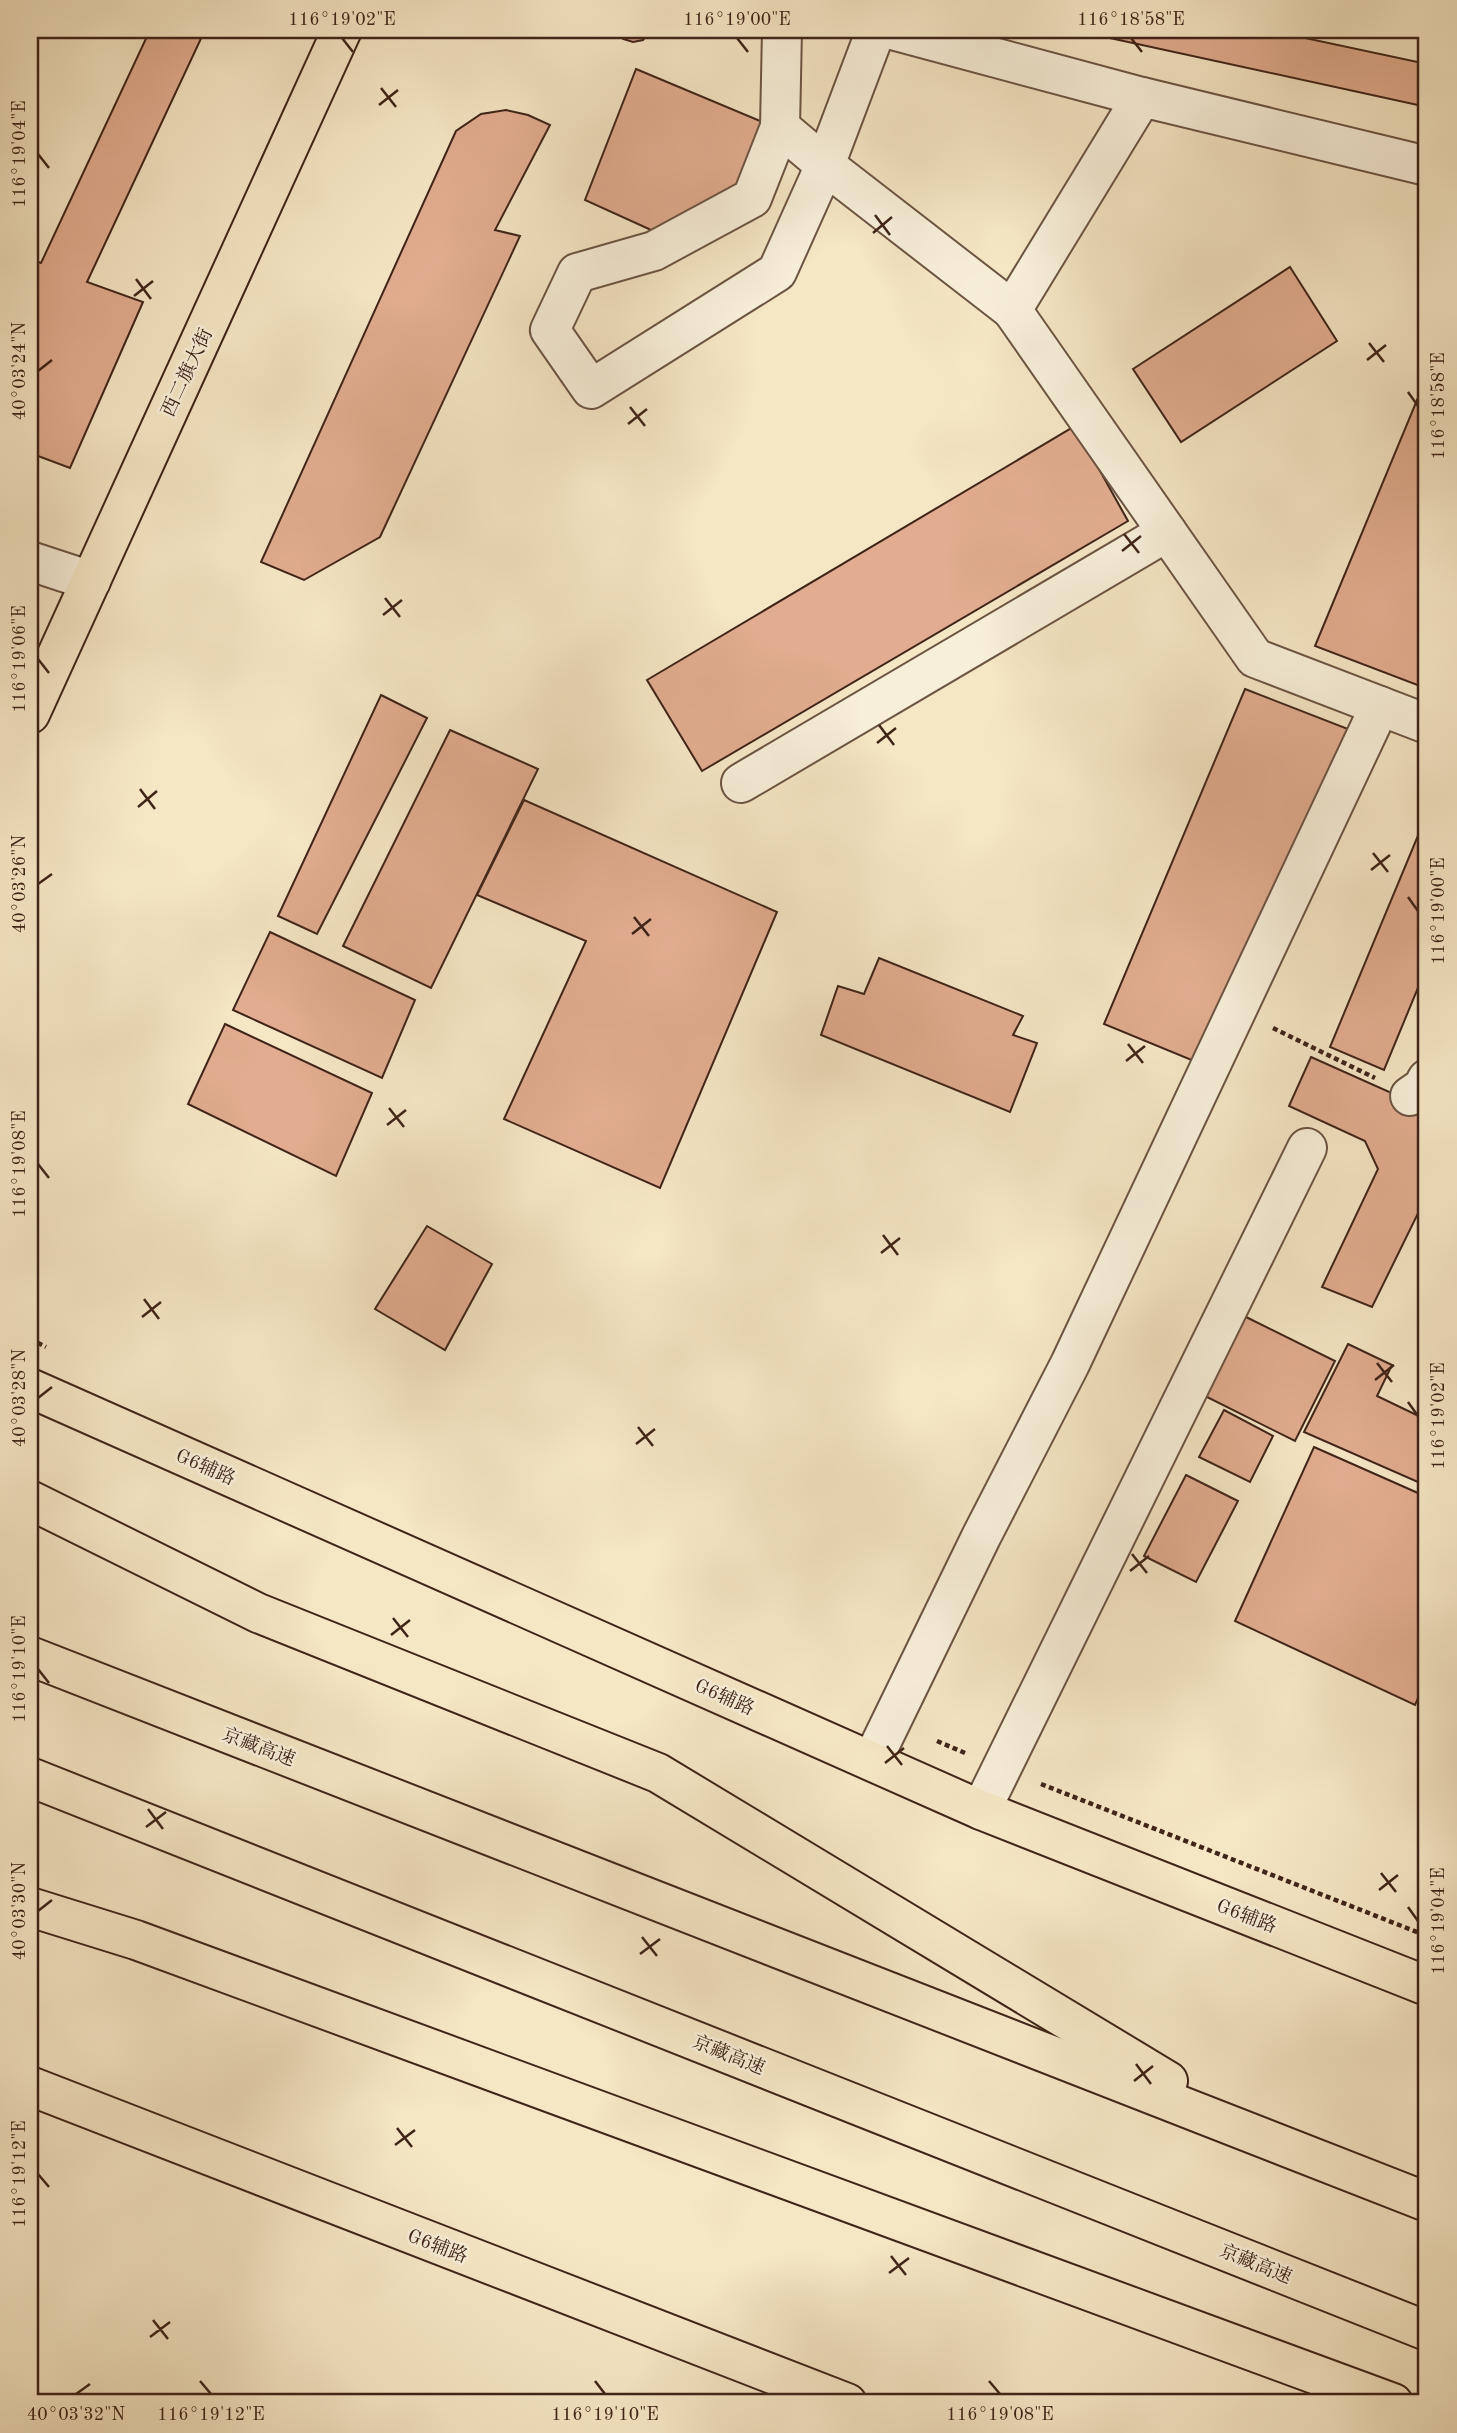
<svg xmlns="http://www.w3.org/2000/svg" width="1457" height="2433" font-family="'Old Standard TT','Noto Serif SC',serif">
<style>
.building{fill:#e1ac8f;stroke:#3f2418;stroke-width:2}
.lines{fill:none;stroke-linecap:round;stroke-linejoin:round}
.minor-casing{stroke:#6c5443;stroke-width:42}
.major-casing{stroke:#3f2418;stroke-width:42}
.highway-casing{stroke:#3f2418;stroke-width:42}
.path{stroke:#3f2418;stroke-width:4.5;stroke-dasharray:5 3.5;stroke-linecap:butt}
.minor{stroke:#f8efd9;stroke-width:38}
.major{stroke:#f5e6c4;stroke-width:38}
.highway{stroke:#f5e6c4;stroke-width:38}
.ticks{fill:none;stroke:#3f2418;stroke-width:2.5}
.labels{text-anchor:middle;stroke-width:5;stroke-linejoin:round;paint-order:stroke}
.street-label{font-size:19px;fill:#3f2418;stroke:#f8efd9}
.neatline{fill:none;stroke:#3f2418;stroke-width:2.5}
.ticks-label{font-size:18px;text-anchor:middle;fill:#3f2418}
</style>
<rect width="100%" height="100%" fill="#f5e6c4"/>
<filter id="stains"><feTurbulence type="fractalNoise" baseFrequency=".00286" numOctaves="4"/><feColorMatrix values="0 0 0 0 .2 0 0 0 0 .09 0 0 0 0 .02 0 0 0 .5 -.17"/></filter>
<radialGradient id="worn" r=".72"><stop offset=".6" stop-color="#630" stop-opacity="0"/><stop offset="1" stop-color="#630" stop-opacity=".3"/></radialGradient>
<!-- building -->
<g class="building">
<polygon points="150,30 205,30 87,282 143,302 70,468 30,453 30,259 41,263"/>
<polygon points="617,30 651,30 643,40 633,42 623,39"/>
<polygon points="1073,30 1268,30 1427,64 1427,107"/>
<polygon points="636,69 765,123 737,198 671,239 585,200"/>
<polygon points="506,110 528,115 550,125 495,230 520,236 380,537 304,580 261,562 456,131 481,114"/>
<polygon points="1290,267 1337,341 1181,442 1133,369"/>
<polygon points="1427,376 1427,668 1420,686 1315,646"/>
<polygon points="1075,426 1128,521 702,771 647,680"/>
<polygon points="1245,689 1348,729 1206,1066 1104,1024"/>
<polygon points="381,695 427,718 317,934 278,916"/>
<polygon points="450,730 538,769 431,988 343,946"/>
<polygon points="524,800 777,912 660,1188 504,1119 586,941 477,895"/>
<polygon points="1427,814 1427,966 1384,1070 1330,1047"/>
<polygon points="270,932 415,1000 382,1078 233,1010"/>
<polygon points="879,958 1023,1016 1013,1035 1037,1043 1010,1112 821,1035 838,986 864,994"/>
<polygon points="225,1024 372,1093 336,1176 188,1104"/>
<polygon points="1311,1057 1423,1107 1427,1112 1427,1195 1372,1307 1322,1287 1378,1169 1365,1141 1289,1106"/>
<polygon points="427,1226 492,1264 445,1350 375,1309"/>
<polygon points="1244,1316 1335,1361 1295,1441 1205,1396"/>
<polygon points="1348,1344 1392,1365 1377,1396 1427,1420 1427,1486 1304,1432"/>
<polygon points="1224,1410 1273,1436 1250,1482 1199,1457"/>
<polygon points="1314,1447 1427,1497 1427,1678 1415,1705 1235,1621"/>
<polygon points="1186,1475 1238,1501 1196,1582 1144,1556"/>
</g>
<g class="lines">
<!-- minor casing -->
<g class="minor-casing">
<g id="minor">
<polyline points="876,30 825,165 780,127 752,198 654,251 577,273 550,330 591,389 777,272 825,165 1012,310"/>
<polyline points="892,30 1142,97"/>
<polyline points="780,127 782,30"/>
<polyline points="1427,166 1142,97 1012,310 1255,658 1427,724"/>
<polyline points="30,561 91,581"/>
<polyline points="741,783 1167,532"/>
<polyline points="1410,1096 1423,1087 1427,1079"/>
<polyline points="872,1761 981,1537 1070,1364 1380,706"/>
<polyline points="981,1810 1307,1148"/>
</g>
</g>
<!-- major casing -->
<g class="major-casing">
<g id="major">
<polyline points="30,714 342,30"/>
<polyline points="30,1388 981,1810 1427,1986"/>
<polyline points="30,2086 847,2403"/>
</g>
</g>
<!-- highway casing -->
<g class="highway-casing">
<g id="highway">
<polyline points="30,1500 258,1613 658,1773 1168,2081"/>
<polyline points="30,1656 1427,2202"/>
<polyline points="30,1777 1427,2331"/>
<polyline points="30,1907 136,1940 1393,2403"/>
</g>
</g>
<!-- path -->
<g class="path">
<polyline points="1273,1028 1375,1078"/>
<polyline points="30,1339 46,1347"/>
<polyline points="937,1741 965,1753"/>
<polyline points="1041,1784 1427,1936"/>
</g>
<!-- minor -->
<use href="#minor" class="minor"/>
<!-- major -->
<use href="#major" class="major"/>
<!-- highway -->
<use href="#highway" class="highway"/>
</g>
<!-- ticks -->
<path class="ticks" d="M 342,38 L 353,52M 737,38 L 748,52M 1131,38 L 1142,52M 381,88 L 396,107M 379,105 L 398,90M 38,154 L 49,168M 875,215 L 890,235M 873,233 L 892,217M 136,279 L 151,299M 134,296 L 153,281M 1369,343 L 1384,362M 1367,360 L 1386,345M 38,371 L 52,360M 1408,392 L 1418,406M 630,407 L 645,426M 628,424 L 647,409M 1124,534 L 1139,553M 1122,551 L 1141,536M 385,598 L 400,617M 383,615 L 402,600M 38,659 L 49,673M 879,725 L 894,745M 877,743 L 896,728M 140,789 L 155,809M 138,807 L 157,791M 1373,853 L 1388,872M 1371,870 L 1390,855M 38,884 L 52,874M 1408,897 L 1418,911M 634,917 L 649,936M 632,934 L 651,919M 1128,1044 L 1143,1063M 1126,1061 L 1145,1046M 389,1108 L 404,1127M 387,1125 L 406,1110M 38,1164 L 49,1178M 883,1235 L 898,1255M 881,1253 L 900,1238M 144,1299 L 159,1319M 142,1317 L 161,1302M 1377,1363 L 1392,1382M 1375,1380 L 1394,1365M 38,1398 L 52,1387M 1408,1402 L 1418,1416M 638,1427 L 653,1446M 636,1444 L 655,1429M 1132,1554 L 1147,1573M 1130,1571 L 1149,1556M 393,1618 L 408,1637M 391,1635 L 410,1620M 38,1669 L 49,1683M 887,1746 L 902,1765M 885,1763 L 904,1748M 148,1809 L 163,1829M 146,1827 L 166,1812M 1381,1873 L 1396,1892M 1379,1890 L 1398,1875M 1408,1907 L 1418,1921M 38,1911 L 52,1900M 642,1937 L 657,1956M 640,1954 L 660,1939M 1136,2064 L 1151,2084M 1134,2081 L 1153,2066M 397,2128 L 412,2147M 395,2145 L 415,2130M 38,2174 L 49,2187M 891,2256 L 906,2275M 889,2273 L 909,2258M 153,2320 L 168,2339M 150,2337 L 170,2322M 200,2381 L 211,2394M 595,2381 L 605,2394M 989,2381 L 1000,2394M 76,2394 L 90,2384"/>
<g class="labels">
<!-- street labels -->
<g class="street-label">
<text transform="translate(186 372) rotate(-65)" y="7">西二旗大街</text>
<text transform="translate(206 1466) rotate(24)" y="7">G6辅路</text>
<text transform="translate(725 1696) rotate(24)" y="7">G6辅路</text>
<text transform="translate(259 1746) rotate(21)" y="7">京藏高速</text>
<text transform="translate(1247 1915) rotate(21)" y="7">G6辅路</text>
<text transform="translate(729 2054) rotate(22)" y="7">京藏高速</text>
<text transform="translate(438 2245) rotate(21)" y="7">G6辅路</text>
<text transform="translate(1256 2263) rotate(22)" y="7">京藏高速</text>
</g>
</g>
<!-- margin -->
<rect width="1457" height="2433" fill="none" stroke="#f5e6c4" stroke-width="77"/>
<rect x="38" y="38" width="1380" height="2356" class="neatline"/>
<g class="ticks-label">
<text x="342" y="25">116°19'02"E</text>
<text x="737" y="25">116°19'00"E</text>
<text x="1131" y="25">116°18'58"E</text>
<text transform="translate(19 154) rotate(-90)" y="6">116°19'04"E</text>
<text transform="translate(19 371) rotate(-90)" y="6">40°03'24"N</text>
<text transform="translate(1438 406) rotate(-90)" y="6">116°18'58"E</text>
<text transform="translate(19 659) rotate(-90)" y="6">116°19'06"E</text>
<text transform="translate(19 884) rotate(-90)" y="6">40°03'26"N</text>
<text transform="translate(1438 911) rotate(-90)" y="6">116°19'00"E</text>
<text transform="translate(19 1164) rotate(-90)" y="6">116°19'08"E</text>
<text transform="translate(19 1398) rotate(-90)" y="6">40°03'28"N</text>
<text transform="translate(1438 1416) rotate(-90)" y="6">116°19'02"E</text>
<text transform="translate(19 1669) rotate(-90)" y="6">116°19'10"E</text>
<text transform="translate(19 1911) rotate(-90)" y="6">40°03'30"N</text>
<text transform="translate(1438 1921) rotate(-90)" y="6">116°19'04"E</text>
<text transform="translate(19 2174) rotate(-90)" y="6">116°19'12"E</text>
<text x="76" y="2420">40°03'32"N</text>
<text x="211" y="2420">116°19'12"E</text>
<text x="605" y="2420">116°19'10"E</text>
<text x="1000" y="2420">116°19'08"E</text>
</g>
<rect width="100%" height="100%" filter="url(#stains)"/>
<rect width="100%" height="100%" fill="url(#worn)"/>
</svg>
